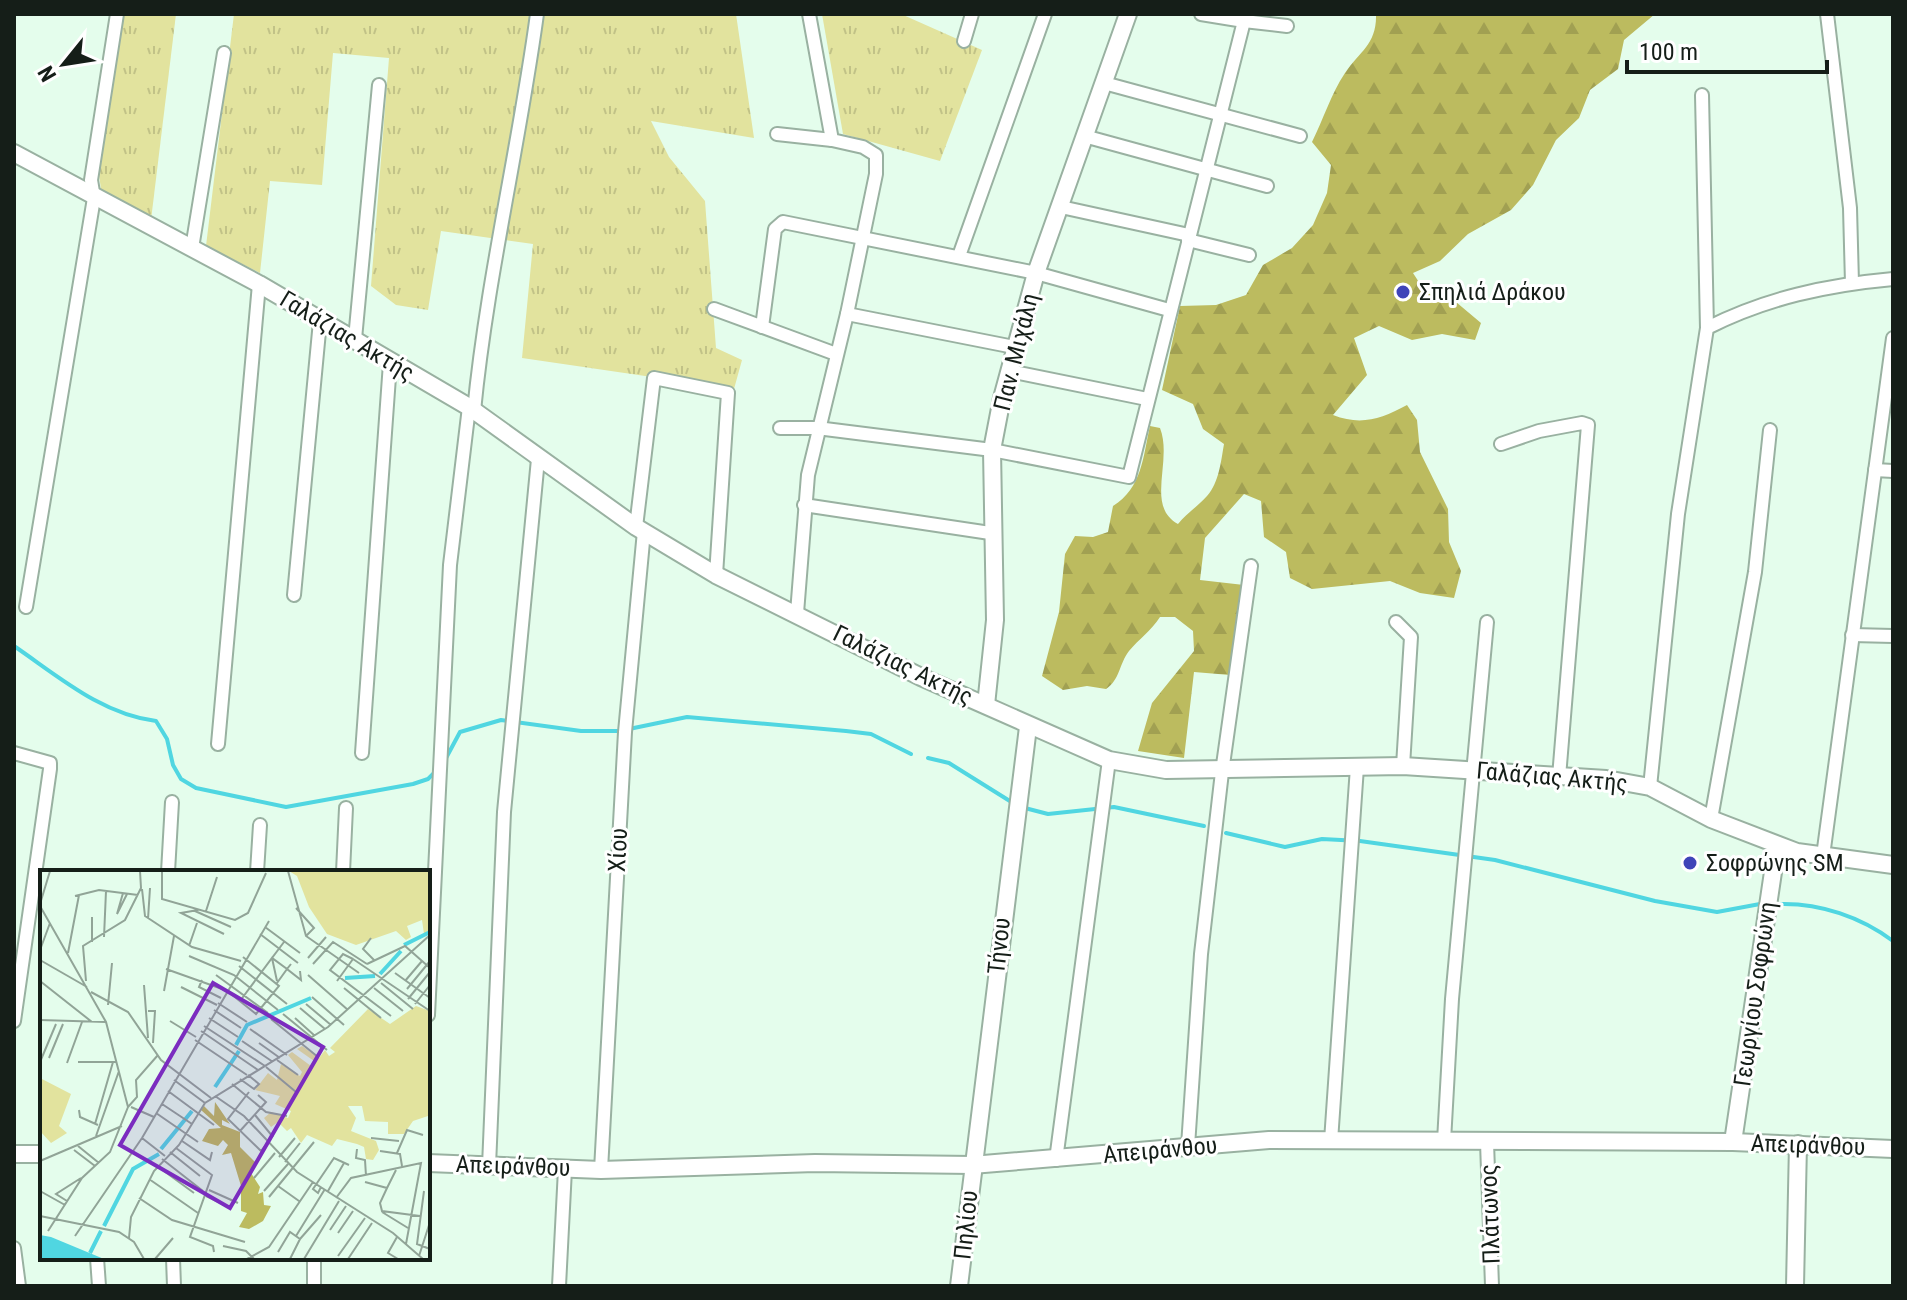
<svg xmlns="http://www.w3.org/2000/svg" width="1907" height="1300" font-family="'Roboto Condensed',sans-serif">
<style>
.grass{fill:url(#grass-tufts)}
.forest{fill:url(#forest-firs)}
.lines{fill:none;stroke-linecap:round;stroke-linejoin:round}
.stream{stroke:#50d6e1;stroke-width:4}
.minor-casing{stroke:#99b1a1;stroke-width:16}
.tertiary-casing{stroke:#99b1a1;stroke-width:20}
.minor{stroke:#fff;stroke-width:12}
.tertiary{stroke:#fff;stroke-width:16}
.poi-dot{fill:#3f44b8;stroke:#fff;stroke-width:3}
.labels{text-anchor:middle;stroke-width:6;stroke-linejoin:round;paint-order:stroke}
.poi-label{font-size:24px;fill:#151e18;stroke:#fff;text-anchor:start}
.street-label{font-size:24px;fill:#151e18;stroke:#fff}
.inset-river{fill:none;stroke:#50d6e1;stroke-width:4}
.inset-road{fill:none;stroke:#91a497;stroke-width:2}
.view{fill:#7b2cbf;fill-opacity:0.15;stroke:#7b2cbf;stroke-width:4}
.inset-edge{fill:none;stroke:#151e18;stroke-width:4}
</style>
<defs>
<pattern id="grass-tufts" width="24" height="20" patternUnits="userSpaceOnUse" patternTransform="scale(2)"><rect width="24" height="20" fill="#e2e39e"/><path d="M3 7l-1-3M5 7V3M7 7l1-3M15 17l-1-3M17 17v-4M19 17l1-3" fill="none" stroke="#c1c287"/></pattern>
<pattern id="forest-firs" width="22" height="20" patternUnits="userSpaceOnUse" patternTransform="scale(2)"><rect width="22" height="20" fill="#bcbb5f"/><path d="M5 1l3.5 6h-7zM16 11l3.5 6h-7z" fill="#a1a052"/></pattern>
</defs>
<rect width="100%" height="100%" fill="#e4fdec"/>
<!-- grass -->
<g class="grass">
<polygon points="124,14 176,14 151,220 101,189 99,175"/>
<polygon points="234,14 736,14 754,138 651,121 669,157 705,201 716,348 742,360 734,389 522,358 533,244 441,231 428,310 396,305 371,286 389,58 333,53 322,185 270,181 260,273 206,246"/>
<polygon points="822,14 901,14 982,50 940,161 843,134"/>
</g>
<!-- forest -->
<path class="forest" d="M 1376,14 L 1655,14 L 1624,40 L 1618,69 L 1590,90 L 1579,118 L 1556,140 L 1533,185 L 1511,210 L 1468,234 L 1440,261 L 1413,273 L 1426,293 L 1456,302 L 1481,323 L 1475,340 L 1442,334 L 1412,340 L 1379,326 L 1354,338 L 1367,375 L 1333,415 C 1361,426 1381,419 1407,405 L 1417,420 L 1420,452 L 1448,509 L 1449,542 L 1461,571 L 1454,598 L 1420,593 L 1390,581 L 1312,589 L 1290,578 L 1286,552 L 1264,537 L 1261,501 L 1244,494 L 1205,538 L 1200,580 L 1244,585 L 1230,675 L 1194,672 L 1184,758 L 1138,751 L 1152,703 L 1194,651 L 1193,631 L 1175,617 L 1160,617 C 1151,631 1139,639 1129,651 C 1119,664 1120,680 1106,689 L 1087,686 L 1063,690 L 1042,676 L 1059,612 L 1065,554 L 1075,536 L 1093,537 L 1108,532 L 1113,506 C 1142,488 1143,457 1150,426 L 1160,428 C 1173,461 1145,506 1178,524 C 1187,513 1198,506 1207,496 C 1219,483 1221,461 1224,444 L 1203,429 L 1193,404 L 1162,390 L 1180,306 L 1216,305 L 1246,295 L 1263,265 L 1292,248 L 1313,225 L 1327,193 L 1331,165 L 1312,142 C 1323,120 1331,94 1345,73 C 1360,51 1377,44 1376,14 Z"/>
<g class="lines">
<!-- stream -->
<g class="stream">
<path d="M 14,646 C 58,676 101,714 156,721 L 167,739 L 173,765 L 181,779 L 196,788 L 286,807 L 413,784 L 428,779 L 437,770"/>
<polyline points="629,729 687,717 846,731 871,734 911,754"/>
<polyline points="928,758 949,763 1013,803"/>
<polyline points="445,760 460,732 501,720 581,731 621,731"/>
<polyline points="1021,807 1048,814 1114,807 1204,826"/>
<polyline points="1226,833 1285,847 1322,839 1360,841 1495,860 1655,901 1717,912 1760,904"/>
<path d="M 1780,904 C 1820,903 1861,917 1893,941"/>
</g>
<!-- minor casing -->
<g class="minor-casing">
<g id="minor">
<polyline points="1827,14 1850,208 1852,283"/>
<polyline points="1244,21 1287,26"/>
<polyline points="964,41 972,14"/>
<polyline points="1104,83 1300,136"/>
<polyline points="1702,95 1707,328"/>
<polyline points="777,134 832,140"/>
<polyline points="1084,136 1267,186"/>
<polyline points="1061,207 1189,235"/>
<polyline points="1188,240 1249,255"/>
<polyline points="192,248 224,53"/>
<polyline points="959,256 1045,14"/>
<polyline points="714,309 836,354"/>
<polyline points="847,314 1014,347"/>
<polyline points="762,327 775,229 783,222 1036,273 1169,310"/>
<polyline points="355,339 379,85"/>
<polyline points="1009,371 1147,399"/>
<path d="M 474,411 C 487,278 519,147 537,14"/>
<polyline points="780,428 817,428 992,450 1129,477 1244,21 1201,14"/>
<polyline points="1501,444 1539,431 1582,423 1588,425 1559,777"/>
<polyline points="1875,470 1893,471"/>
<polyline points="804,505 990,533"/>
<polyline points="636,527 654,378 728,393 716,575"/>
<polyline points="294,595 320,321"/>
<polyline points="26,607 94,198 91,180 117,14"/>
<polyline points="797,613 808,475 847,314 876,174 876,155 863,147 832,140 809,14"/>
<polyline points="1396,622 1411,637 1403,766"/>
<polyline points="1852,635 1893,636"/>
<polyline points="218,744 259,284"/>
<polyline points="14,753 50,763 50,769 14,1021"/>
<polyline points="362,753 390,363"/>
<path d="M 1650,787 L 1678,514 L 1707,328 C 1766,298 1827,285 1893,279"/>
<polyline points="1711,819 1755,572 1770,430"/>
<polyline points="1823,856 1893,338"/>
<polyline points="168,872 172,802"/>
<polyline points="257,872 260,825"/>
<polyline points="343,872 346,808"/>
<polyline points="428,1015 450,565 469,407"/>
<polyline points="1331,1141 1357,767"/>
<polyline points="1444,1141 1452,999 1487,622"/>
<polyline points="1487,1142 1492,1286"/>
<polyline points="1188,1146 1201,954 1222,772 1251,566"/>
<polyline points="1056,1160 1109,760"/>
<polyline points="489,1166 504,812 538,459"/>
<polyline points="601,1170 625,732 644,531"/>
<polyline points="14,1248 19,1286"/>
<polyline points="97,1258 99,1286"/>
<polyline points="173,1258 174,1286"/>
<polyline points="314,1258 314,1286"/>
<polyline points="559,1286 565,1169"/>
</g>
</g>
<!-- tertiary casing -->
<g class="tertiary-casing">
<g id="tertiary">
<polyline points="14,153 259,284 469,407 636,527 716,575 921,677 1109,760 1166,770 1403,766 1606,779 1650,787 1711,819 1797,852 1893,865"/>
<polyline points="986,705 995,620 992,450 1002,398 1036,273 1128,14"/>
<polyline points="1733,1142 1777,845"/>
<polyline points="14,1154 42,1154"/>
<polyline points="428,1163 601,1170 815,1163 972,1165 1269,1140 1733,1142 1893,1149"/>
<polyline points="959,1286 1028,727"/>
<polyline points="1795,1286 1798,1144"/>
</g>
</g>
<!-- minor -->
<use href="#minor" class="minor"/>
<!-- tertiary -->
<use href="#tertiary" class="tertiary"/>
</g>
<!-- markers -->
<g class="poi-dot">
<circle cx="1403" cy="292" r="8"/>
<circle cx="1690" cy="863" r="8"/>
</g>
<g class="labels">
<!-- poi labels -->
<g class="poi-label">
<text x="1419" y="300">Σπηλιά Δράκου</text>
<text x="1706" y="871">Σοφρώνης SM</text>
</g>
<!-- street labels -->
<g class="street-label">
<text transform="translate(347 336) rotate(31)" y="8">Γαλάζιας Ακτής</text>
<text transform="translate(1016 352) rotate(-76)" y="8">Παν. Μιχάλη</text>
<text transform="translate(903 665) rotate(26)" y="8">Γαλάζιας Ακτής</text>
<text transform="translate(1552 777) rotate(5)" y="8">Γαλάζιας Ακτής</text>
<text transform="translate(618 850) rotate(-87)" y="8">Χίου</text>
<text transform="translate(999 946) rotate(-84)" y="8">Τήνου</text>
<text transform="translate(1755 994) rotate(-82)" y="8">Γεωργίου Σοφρώνη</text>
<text transform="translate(1808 1145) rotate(2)" y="8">Απειράνθου</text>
<text transform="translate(1160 1150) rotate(-5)" y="8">Απειράνθου</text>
<text transform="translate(513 1166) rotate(2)" y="8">Απειράνθου</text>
<text transform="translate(1490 1214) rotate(-92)" y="8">Πλάτωνος</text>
<text transform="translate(966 1225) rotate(-84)" y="8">Πηλίου</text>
</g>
</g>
<!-- overview -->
<g transform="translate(40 870)">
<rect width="390" height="390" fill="#e4fdec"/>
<path d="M 249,1 L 390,1 L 390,59 L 384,64 L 382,50 L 367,56 L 371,67 L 366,70 L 356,61 L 316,75 L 287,64 L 269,37 L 257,6 ZM 376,136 L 390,141 L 390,251 L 388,246 L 373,251 L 364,264 L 348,264 L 348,252 L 325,251 L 322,236 L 308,236 L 316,248 L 311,261 L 336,271 L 339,280 L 333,290 L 326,289 L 324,277 L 317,274 L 297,269 L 292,276 L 267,265 L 261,273 L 251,258 L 247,261 L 238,252 L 231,257 L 224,248 L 231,242 L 248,248 L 251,241 L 235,234 L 240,226 L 215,220 L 228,203 L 237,210 L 241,194 L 260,206 L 262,202 L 248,185 L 252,182 L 271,196 L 274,191 L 257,179 L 262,176 L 279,188 L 285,180 L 289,186 L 295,182 L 290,178 L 328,139 L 350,154 ZM 0,208 L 31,224 L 19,256 L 27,263 L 11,273 L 0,261 Z" fill="#e2e39e"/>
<path d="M 175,232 L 190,254 L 182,250 L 182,255 L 200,262 L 200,277 L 216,293 L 211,303 L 220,317 L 218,324 L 223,322 L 224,335 L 231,336 L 223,351 L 209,359 L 199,357 L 207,343 L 201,341 L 201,316 L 191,283 L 182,285 L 188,275 L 183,270 L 178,276 L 162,271 L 169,259 L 181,258 L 161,240 L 164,236 L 174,246 Z" fill="#bcbb5f"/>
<path d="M 0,365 L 11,367 L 64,389 L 0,389 Z" fill="#50d6e1"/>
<path class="inset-river" d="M 364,75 L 390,62M 340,104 L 361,81M 305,108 L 335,106M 196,175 L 207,155 L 271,128M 175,217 L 199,181M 121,279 L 152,241M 64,356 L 93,299 L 119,284M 50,383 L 61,361"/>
<path class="inset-road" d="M 122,1 L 122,29 L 195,50 L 208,43 L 226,3M 248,1 L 266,66 L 319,103M 102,19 L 105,46 L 152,77 L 201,91M 83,23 L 77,44 L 87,24M 35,26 L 59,20 L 98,25M 0,34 L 10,1M 0,36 L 66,152 L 88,237 L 70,282 L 42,308 L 8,361M 256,38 L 274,58 L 266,66M 158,40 L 141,43 L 184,64M 155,41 L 191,57M 166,41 L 177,7M 108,49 L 110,18M 225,57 L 260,83M 220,64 L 258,93M 64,67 L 66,21M 331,68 L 323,79 L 335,91M 52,72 L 52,47M 149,76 L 157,53M 0,80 L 10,53M 28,83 L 39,25M 149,86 L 194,105 L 238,140M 268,88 L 286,67M 313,89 L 303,84 L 290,100 L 351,146M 0,90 L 47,117M 251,94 L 247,99 L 261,110 L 260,101M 273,94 L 293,72 L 327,94M 327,94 L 365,76 L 390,98M 199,96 L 247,134M 126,99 L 185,120M 355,103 L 390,128M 176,105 L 228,143M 268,105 L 308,140M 162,110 L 159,117 L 181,128M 0,111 L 52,152M 46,111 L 43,76 L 85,50 L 101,18 L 100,1M 237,111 L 232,88 L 244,72M 297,111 L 313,89 L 390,141M 365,111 L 382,91M 341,113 L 373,139M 104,115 L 108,168M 141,117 L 177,135M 304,118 L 341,148M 334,118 L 363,141M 367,119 L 390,91M 186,120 L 216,144 L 239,116 L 203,87M 124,121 L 134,66M 51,122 L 88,142 L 121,190 L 171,228M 272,127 L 304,155M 368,129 L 390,102M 200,131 L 232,88 L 247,99 L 237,113M 178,133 L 207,152M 266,134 L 291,155M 375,134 L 390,115M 68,135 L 72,93M 260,138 L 285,159M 174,140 L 201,158M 108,141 L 115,141 L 113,173M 243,144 L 287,180M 169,148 L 198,167M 255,148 L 275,166M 231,149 L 278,187M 0,150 L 66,152M 130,151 L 156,167M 164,156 L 225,196M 210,159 L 247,185M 161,161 L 218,200M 155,170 L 207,205M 202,171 L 233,192M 219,173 L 240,188M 9,188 L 23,154M 237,190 L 258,205M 0,192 L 16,154M 38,192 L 76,192M 27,193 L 42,152M 226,197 L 256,222M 200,209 L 214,219 L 219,214 L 208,205M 134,210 L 165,233M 192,214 L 226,242 L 247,246M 128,221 L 174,255M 209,222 L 188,249 L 221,281 L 228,273M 175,226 L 204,246 L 257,302 L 353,363 L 383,389M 122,234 L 152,254M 88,237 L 97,227 L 96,210 L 118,185M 91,237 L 114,247M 39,240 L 40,247 L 58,255M 116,243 L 158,272M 215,245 L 233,267M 55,254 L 73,192M 200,261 L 226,232 L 218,225M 56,266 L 79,201M 102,268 L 125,286M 331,268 L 359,271M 142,271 L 170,290 L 172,282M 38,276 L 59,293M 136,278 L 172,305 L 150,367 L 173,376 L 174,382M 317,279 L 316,288 L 325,290 L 326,306M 34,280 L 55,296M 340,281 L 360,284 L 362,296M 130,282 L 160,306M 357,283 L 367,260 L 383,265M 239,287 L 255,268M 122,289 L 163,321M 0,291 L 82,256M 245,292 L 260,273M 117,296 L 154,323M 214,308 L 235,283M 109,309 L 158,343M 325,312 L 347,318 L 356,300M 238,316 L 259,331M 281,317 L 278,323 L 273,319 L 294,288 L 309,295M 347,318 L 340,333 L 342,341 L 380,346M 169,320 L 198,333M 0,321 L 25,335M 224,321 L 248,294M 288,321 L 304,293M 384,321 L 377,374 L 390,379M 166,326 L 189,337M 229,327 L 274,272M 99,328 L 132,350 L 205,372M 296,328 L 311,308 L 381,293 L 366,374M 27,331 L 16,324 L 41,308M 342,342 L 368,358M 0,346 L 79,362 L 94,372 L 104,389M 290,360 L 306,336M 298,363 L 313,341M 35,366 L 102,268 L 229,51M 256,366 L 285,319M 357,367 L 348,383 L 358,389M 89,368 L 91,347 L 114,301 L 139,275 L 165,233 L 288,157 L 390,65M 260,369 L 281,345M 183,376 L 206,381 L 214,389M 238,382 L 250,362 L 260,369 L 250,389M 298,386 L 325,348M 379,386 L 390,352M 115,389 L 133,368M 207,389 L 229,377 L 273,312M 264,389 L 299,331M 308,389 L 332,353"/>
<path class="view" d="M 173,113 L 283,177 L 190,338 L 80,275 Z"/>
<rect width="390" height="390" class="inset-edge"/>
</g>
<!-- border -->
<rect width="1907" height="1300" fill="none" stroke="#151e18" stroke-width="32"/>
<!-- north arrow -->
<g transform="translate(64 64) rotate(240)" stroke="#ffffff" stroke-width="6" paint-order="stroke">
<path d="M0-6L14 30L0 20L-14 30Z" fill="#151e18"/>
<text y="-12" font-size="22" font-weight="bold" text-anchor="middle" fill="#151e18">N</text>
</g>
<!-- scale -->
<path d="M1627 60v12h200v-12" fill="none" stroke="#151e18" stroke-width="4"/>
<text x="1639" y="60" font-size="24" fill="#151e18" stroke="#ffffff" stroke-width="6" paint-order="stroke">100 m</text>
</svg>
